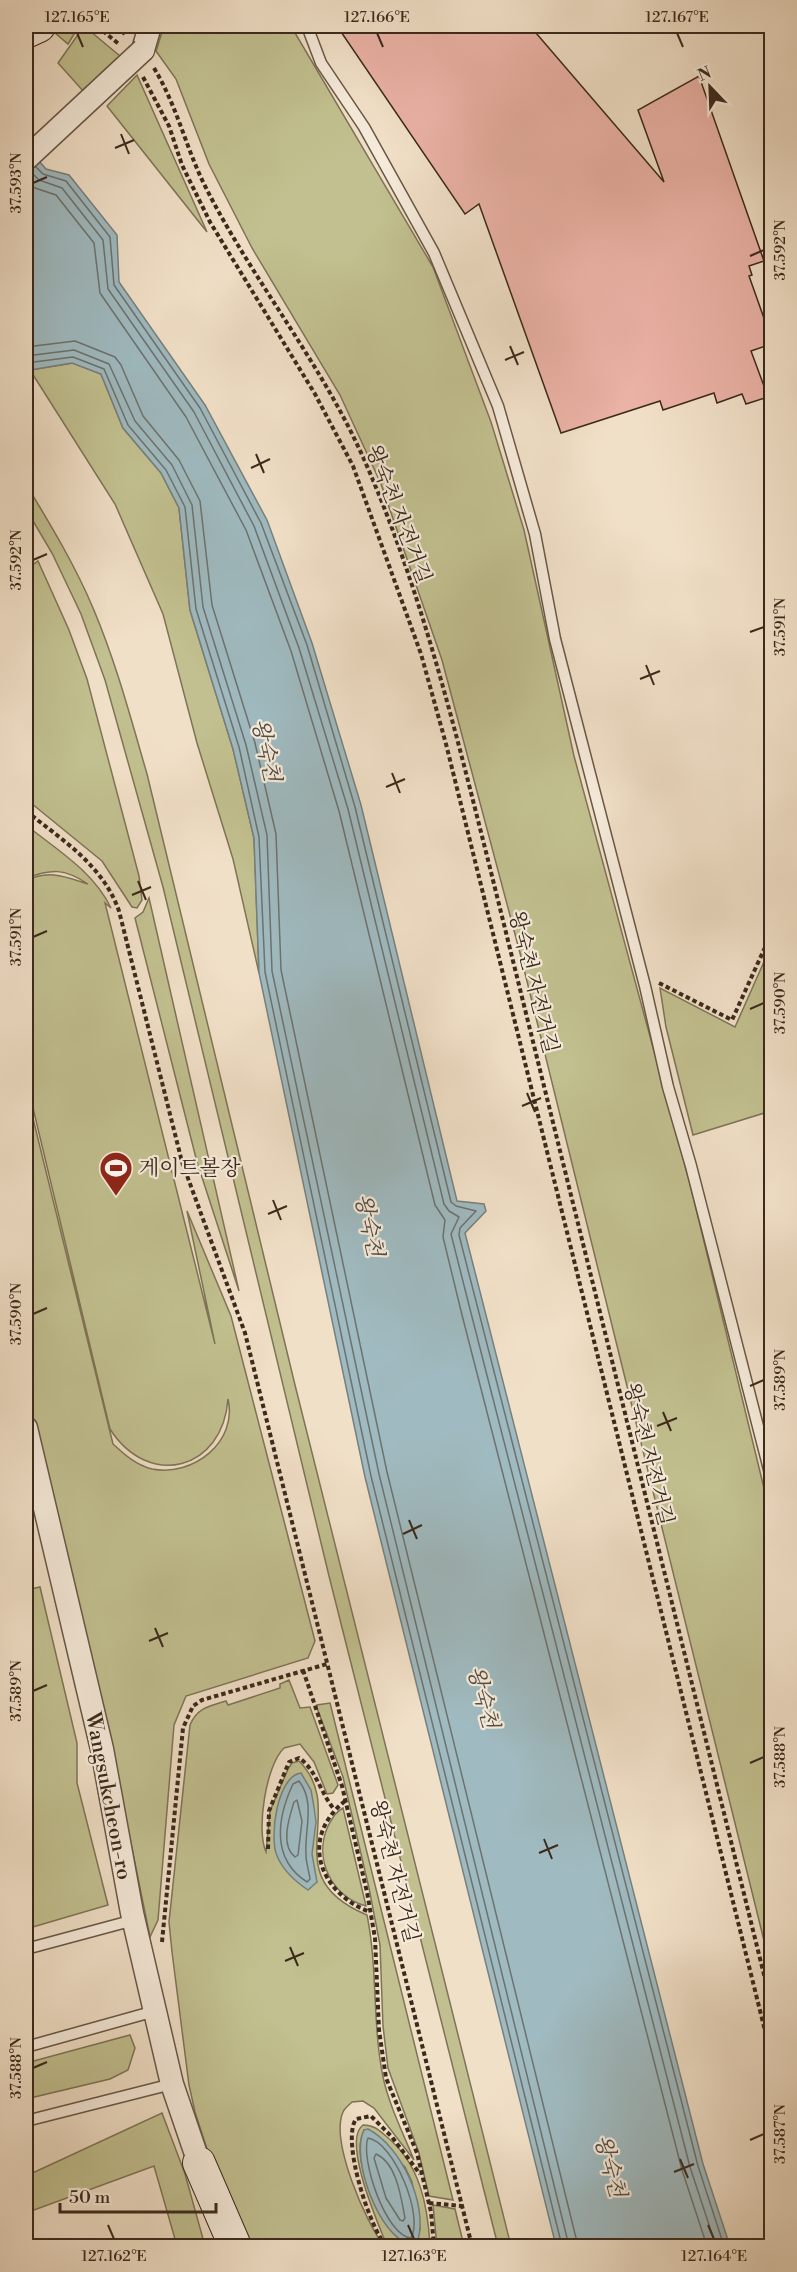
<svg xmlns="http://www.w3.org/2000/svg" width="797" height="2272" font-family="'Libre Bodoni','Noto Serif KR',serif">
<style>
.green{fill:#c2c090;stroke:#7e7456;stroke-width:1.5;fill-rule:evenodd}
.water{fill:#9fbac0;stroke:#77807e;stroke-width:1.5}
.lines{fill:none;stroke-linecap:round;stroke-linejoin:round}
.shore{stroke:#6d726e;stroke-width:1.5}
.building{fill:#ebb2a6;stroke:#3b291c;stroke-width:1.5}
.lane-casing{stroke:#685747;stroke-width:13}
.street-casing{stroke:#685747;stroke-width:25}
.secondary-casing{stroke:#3b291c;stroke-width:34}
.path{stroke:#3b291c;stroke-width:4;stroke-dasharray:4.5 3;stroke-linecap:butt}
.lane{stroke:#f6ebdb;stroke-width:10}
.street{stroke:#f6ebdb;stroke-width:22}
.secondary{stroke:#f6ebdb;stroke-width:32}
.street-bridge-casing{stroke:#685747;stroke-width:25;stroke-linecap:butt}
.street-bridge{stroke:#f6ebdb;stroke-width:22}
.ticks{fill:none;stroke:#3b291c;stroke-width:2}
.labels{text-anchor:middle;stroke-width:4.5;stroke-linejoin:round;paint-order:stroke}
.street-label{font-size:21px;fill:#3b291c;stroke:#f6ebdb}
.poi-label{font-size:21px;fill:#3b291c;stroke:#f6ebdb;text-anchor:start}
.water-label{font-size:22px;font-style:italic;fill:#544d45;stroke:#f6ebdb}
.neatline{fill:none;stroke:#3b291c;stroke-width:2}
.ticks-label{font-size:15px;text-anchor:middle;fill:#3b291c}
</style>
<rect width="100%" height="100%" fill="#f1e0c8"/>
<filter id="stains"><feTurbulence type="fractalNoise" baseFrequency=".00333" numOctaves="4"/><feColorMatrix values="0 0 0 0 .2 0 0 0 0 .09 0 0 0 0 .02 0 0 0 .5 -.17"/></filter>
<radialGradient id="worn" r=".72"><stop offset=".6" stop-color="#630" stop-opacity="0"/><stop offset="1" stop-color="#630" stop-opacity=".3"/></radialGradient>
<!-- green -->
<g class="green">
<polygon points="47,26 79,26 68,44"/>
<polygon points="84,26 120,56 84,92 58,63"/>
<polygon points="164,26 291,26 433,267 491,422 524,530 574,756 690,1184 771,1517 771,1969 520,953 442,660 381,484 340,395 252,248 209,164 176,79 156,51"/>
<polygon points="137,75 207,232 107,106"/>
<polygon points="73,363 101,374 123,428 161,473 179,508 190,610 233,749 254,838 259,973 233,859 197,743 163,614 115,504 30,370"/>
<path d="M 26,484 C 50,524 75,565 93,608 C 116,662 131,719 147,774 L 295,1385 L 511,2246 L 498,2246 L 329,1576 L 163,887 L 105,680 L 81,614 L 52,553 L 26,509 Z"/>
<polygon points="38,561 69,630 87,679 139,876 142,900 137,908 132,907 102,861 26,799 26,570"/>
<path d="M 26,825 C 57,850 93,871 111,908 L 105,903 L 215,1344 L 187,1211 L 231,1316 L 315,1641 L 308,1658 L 186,1696 L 174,1725 L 158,1920 L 150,1937 L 105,1716 L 26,1388 L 26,1090 L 113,1444 C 125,1455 136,1465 152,1469 C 193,1477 238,1442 228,1399 C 223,1470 149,1490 110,1429 L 26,1079 L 26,881 C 48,869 66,877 88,884 C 64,868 52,869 26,878 Z"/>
<polygon points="149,898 239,1291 197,1162 135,918 143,912"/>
<polygon points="771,946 771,1111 693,1135 666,1027 660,988 735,1027"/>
<polygon points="40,1587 77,1743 77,1783 108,1905 26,1929 26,1590"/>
<path d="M 289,1680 L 300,1708 L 310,1707 L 338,1785 L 333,1793 L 327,1794 L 314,1762 L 300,1744 L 284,1748 C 266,1765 256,1830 266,1852 L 270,1811 L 288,1769 L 292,1763 L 299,1761 C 350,1812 273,1876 367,1915 C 378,1970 372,2022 383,2077 C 389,2105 403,2133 414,2160 L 374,2108 L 363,2101 L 352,2102 C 349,2105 344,2109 343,2112 C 330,2141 366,2223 384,2246 L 244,2246 L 215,2174 L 195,2112 L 189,2085 L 172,1952 L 169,1922 L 190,1725 C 197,1708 209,1706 226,1701 L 228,1705 L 280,1688 L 280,1684 Z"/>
<polygon points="330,1703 453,2200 429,2196 419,2153 388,2068 383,2026 380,1945 369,1888 343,1777 317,1708 317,1705"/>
<path d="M 343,1808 L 366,1906 C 332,1897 313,1859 328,1826 C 332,1819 335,1812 343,1808 Z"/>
<polygon points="130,2035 135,2048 128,2070 110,2079 26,2099 26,2063"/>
<polygon points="162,2113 185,2174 205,2246 177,2246 154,2166 26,2213 26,2176"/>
<path d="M 363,2125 C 374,2125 379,2130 387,2137 C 420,2164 428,2206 430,2246 L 390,2246 L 385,2241 C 377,2221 342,2140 363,2125 ZM 364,2130 L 405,2167 L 412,2182 L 420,2229 L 374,2203 C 367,2182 353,2152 364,2130 Z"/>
<polygon points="433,2205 455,2209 464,2246 437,2246"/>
</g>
<!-- water -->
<g class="water">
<polygon points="26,146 46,169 69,175 117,235 119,282 205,405 267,520 312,643 361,805 457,1201 484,1204 486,1211 465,1233 703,2164 730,2246 556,2246 365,1477 259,973 254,838 233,749 190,610 179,508 161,473 123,428 101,374 72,363 30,370 26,368"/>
<path d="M 301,1773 L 311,1790 L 314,1807 L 316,1822 L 312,1854 L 317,1882 L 308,1890 C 296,1882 283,1870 277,1856 C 269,1837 277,1776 301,1773 Z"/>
<path d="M 368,2129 C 401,2146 428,2204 418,2240 L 410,2244 C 379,2237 350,2158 364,2130 Z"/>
</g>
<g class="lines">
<!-- shore -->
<g class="shore">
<polyline points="36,167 43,174 66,181 110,237 114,285 200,408 261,523 307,645 355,807 451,1202 456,1206 476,1211 460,1228 459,1235 698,2166 724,2246"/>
<polyline points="30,171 39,180 62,188 103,240 108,289 194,412 254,526 299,648 348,809 444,1204 449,1211 459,1217 451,1234 471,1313 690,2167 716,2246"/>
<polyline points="26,180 35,188 56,195 94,243 100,293 186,417 246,530 291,651 339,811 435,1205 445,1220 443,1237 462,1315 682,2170 707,2246"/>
<polyline points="26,347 75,341 115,357 121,365 143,416 179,460 200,501 212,605 255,743 276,834 281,970 387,1472 578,2246"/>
<polyline points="26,356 74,350 109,364 135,421 172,465 192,505 203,607 246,745 267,835 272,971 379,1474 569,2246"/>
<polyline points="26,363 73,357 104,369 128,425 166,470 185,507 196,609 239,747 259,837 265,972 371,1476 562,2246"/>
<path d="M 299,1781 C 316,1803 304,1830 306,1855 C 306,1863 309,1871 310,1879 L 307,1882 C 271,1859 277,1818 293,1784 Z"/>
<path d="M 297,1800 L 302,1821 L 298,1855 L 295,1857 C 280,1845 289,1818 294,1802 Z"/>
<path d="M 368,2138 C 394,2142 424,2216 411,2238 C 386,2236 360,2159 368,2138 Z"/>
<path d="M 376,2154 C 397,2163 401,2198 405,2218 L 403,2221 L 400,2220 L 386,2198 L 374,2158 Z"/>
</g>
</g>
<!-- building -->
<polygon class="building" points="337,26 530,26 664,182 638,110 699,76 764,261 749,266 752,275 749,276 771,338 771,344 751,351 768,397 746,404 742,394 717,403 714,393 663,410 660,401 561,433 479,204 465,214"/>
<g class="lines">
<!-- lane casing -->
<g class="lane-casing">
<g id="lane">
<polyline points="307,26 321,63 364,127 434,253 498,406 535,534 555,639 645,986 668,1087 691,1166 772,1481"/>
<polyline points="26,1949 134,1920"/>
<polyline points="26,2047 155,2011"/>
<polyline points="26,2121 172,2084"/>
</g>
</g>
<!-- street casing -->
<g class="street-casing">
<g id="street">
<polyline points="143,50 150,26"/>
<polyline points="26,1428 102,1749 132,1913 172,2084 199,2163"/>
</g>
</g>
<!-- secondary casing -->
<g class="secondary-casing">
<g id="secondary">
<polyline points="26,32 39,26"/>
<polyline points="199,2163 235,2246"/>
</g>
</g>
<!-- path -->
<g class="path">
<polyline points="97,26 120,45"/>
<polyline points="116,26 126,35"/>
<path d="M 154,68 C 177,106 185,145 204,184 C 251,278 320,361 363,457 C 421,588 455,729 490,868 L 772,2007"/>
<polyline points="143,77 169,126 182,165 210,222 315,394 353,466 421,654 446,744 772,2059"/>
<path d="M 26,811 C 62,840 103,865 119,911 L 182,1162 L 245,1333 L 472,2246"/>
<polyline points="659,983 732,1020 772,932"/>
<polyline points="303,1670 342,1786 367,1892 375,1938 379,2030 386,2078 417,2153 431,2212 434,2246"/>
<path d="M 345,1801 C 299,1838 319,1893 370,1912"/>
<path d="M 268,1849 L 269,1811 L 289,1762 L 299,1758 C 316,1769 321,1794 334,1809"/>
<polyline points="162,1942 183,1728 193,1706 202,1700 327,1664"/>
<polyline points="429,2203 462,2206"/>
<path d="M 386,2246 C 370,2228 341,2141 356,2119 L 371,2116 L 392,2137 L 420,2174"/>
</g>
<!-- lane -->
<use href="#lane" class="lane"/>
<!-- street -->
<use href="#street" class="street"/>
<!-- secondary -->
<use href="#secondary" class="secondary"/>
<!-- street-bridge casing -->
<g class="street-bridge-casing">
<polyline id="street-bridge" points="26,159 143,50"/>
</g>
<!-- street-bridge -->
<use href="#street-bridge" class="street-bridge"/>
</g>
<!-- ticks -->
<path class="ticks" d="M 77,33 L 83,47M 377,33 L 383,47M 677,33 L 683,47M 121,134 L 129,154M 115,148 L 134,140M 33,183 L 47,177M 750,256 L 764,250M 510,346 L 518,365M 505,360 L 524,352M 256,454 L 264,473M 251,468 L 270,459M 33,560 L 47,554M 750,632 L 764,627M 646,665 L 654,685M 640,679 L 660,671M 392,773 L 400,793M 386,787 L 405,779M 138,881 L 146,900M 132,895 L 151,887M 33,937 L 47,931M 750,1009 L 764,1003M 527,1093 L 535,1112M 522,1106 L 541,1098M 273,1200 L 281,1220M 268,1214 L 287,1206M 33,1314 L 47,1308M 750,1386 L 764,1380M 663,1412 L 671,1431M 657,1426 L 677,1418M 409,1520 L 417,1539M 403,1534 L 422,1525M 155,1628 L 163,1647M 149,1641 L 168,1633M 33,1691 L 47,1685M 750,1763 L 764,1757M 544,1839 L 552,1859M 539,1853 L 558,1845M 290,1947 L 298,1966M 285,1961 L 304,1953M 33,2068 L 47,2062M 750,2140 L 764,2134M 680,2159 L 688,2178M 674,2172 L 694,2164M 108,2225 L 114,2239M 408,2225 L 414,2239M 708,2225 L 714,2239"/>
<!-- icons -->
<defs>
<g id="stadium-pin" transform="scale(1.725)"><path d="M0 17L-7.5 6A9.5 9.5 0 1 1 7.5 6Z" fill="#8f2418" stroke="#f6ebdb"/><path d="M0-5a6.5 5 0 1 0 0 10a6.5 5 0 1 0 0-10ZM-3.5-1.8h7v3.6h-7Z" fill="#fff"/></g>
</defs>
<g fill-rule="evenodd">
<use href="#stadium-pin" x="116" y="1168"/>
</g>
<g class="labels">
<!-- street labels -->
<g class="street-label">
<text transform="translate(399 514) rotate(69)" y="7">왕숙천 자전거길</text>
<text transform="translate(534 982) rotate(76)" y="7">왕숙천 자전거길</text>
<text transform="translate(649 1454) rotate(76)" y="7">왕숙천 자전거길</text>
<text transform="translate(109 1796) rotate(79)" y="7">Wangsukcheon-ro</text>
<text transform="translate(395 1871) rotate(76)" y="7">왕숙천 자전거길</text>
</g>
<!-- poi labels -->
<g class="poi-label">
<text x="139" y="1175">게이트볼장</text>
</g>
<!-- water labels -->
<g class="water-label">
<text transform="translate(267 750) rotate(78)" y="8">왕숙천</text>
<text transform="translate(370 1225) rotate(78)" y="8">왕숙천</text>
<text transform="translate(484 1697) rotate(75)" y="8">왕숙천</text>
<text transform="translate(611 2166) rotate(75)" y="8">왕숙천</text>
</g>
</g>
<!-- margin -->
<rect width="797" height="2272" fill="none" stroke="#f1e0c8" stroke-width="66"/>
<!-- north arrow -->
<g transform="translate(710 87) rotate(337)" stroke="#f6ebdb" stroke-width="4.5" paint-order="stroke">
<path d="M0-4.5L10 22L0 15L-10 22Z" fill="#3b291c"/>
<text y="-9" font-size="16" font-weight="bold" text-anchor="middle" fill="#3b291c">N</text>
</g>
<!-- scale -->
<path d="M60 2203v9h156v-9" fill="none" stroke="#3b291c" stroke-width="3"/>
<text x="69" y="2203" font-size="18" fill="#3b291c" stroke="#f6ebdb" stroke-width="4.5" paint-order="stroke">50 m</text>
<rect x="33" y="33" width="731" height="2206" class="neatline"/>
<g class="ticks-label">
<text x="77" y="22">127.165°E</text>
<text x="377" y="22">127.166°E</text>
<text x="677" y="22">127.167°E</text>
<text transform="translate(16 183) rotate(-90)" y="5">37.593°N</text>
<text transform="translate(780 250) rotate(-90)" y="5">37.592°N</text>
<text transform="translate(16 560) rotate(-90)" y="5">37.592°N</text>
<text transform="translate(780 627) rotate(-90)" y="5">37.591°N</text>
<text transform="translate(16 937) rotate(-90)" y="5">37.591°N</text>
<text transform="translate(780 1003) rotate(-90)" y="5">37.590°N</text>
<text transform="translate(16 1314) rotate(-90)" y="5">37.590°N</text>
<text transform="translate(780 1380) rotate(-90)" y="5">37.589°N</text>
<text transform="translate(16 1691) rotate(-90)" y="5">37.589°N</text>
<text transform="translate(780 1757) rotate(-90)" y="5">37.588°N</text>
<text transform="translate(16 2068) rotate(-90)" y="5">37.588°N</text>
<text transform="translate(780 2134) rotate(-90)" y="5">37.587°N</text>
<text x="114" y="2261">127.162°E</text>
<text x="414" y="2261">127.163°E</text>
<text x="714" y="2261">127.164°E</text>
</g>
<rect width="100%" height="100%" filter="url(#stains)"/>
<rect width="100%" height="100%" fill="url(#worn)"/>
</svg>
